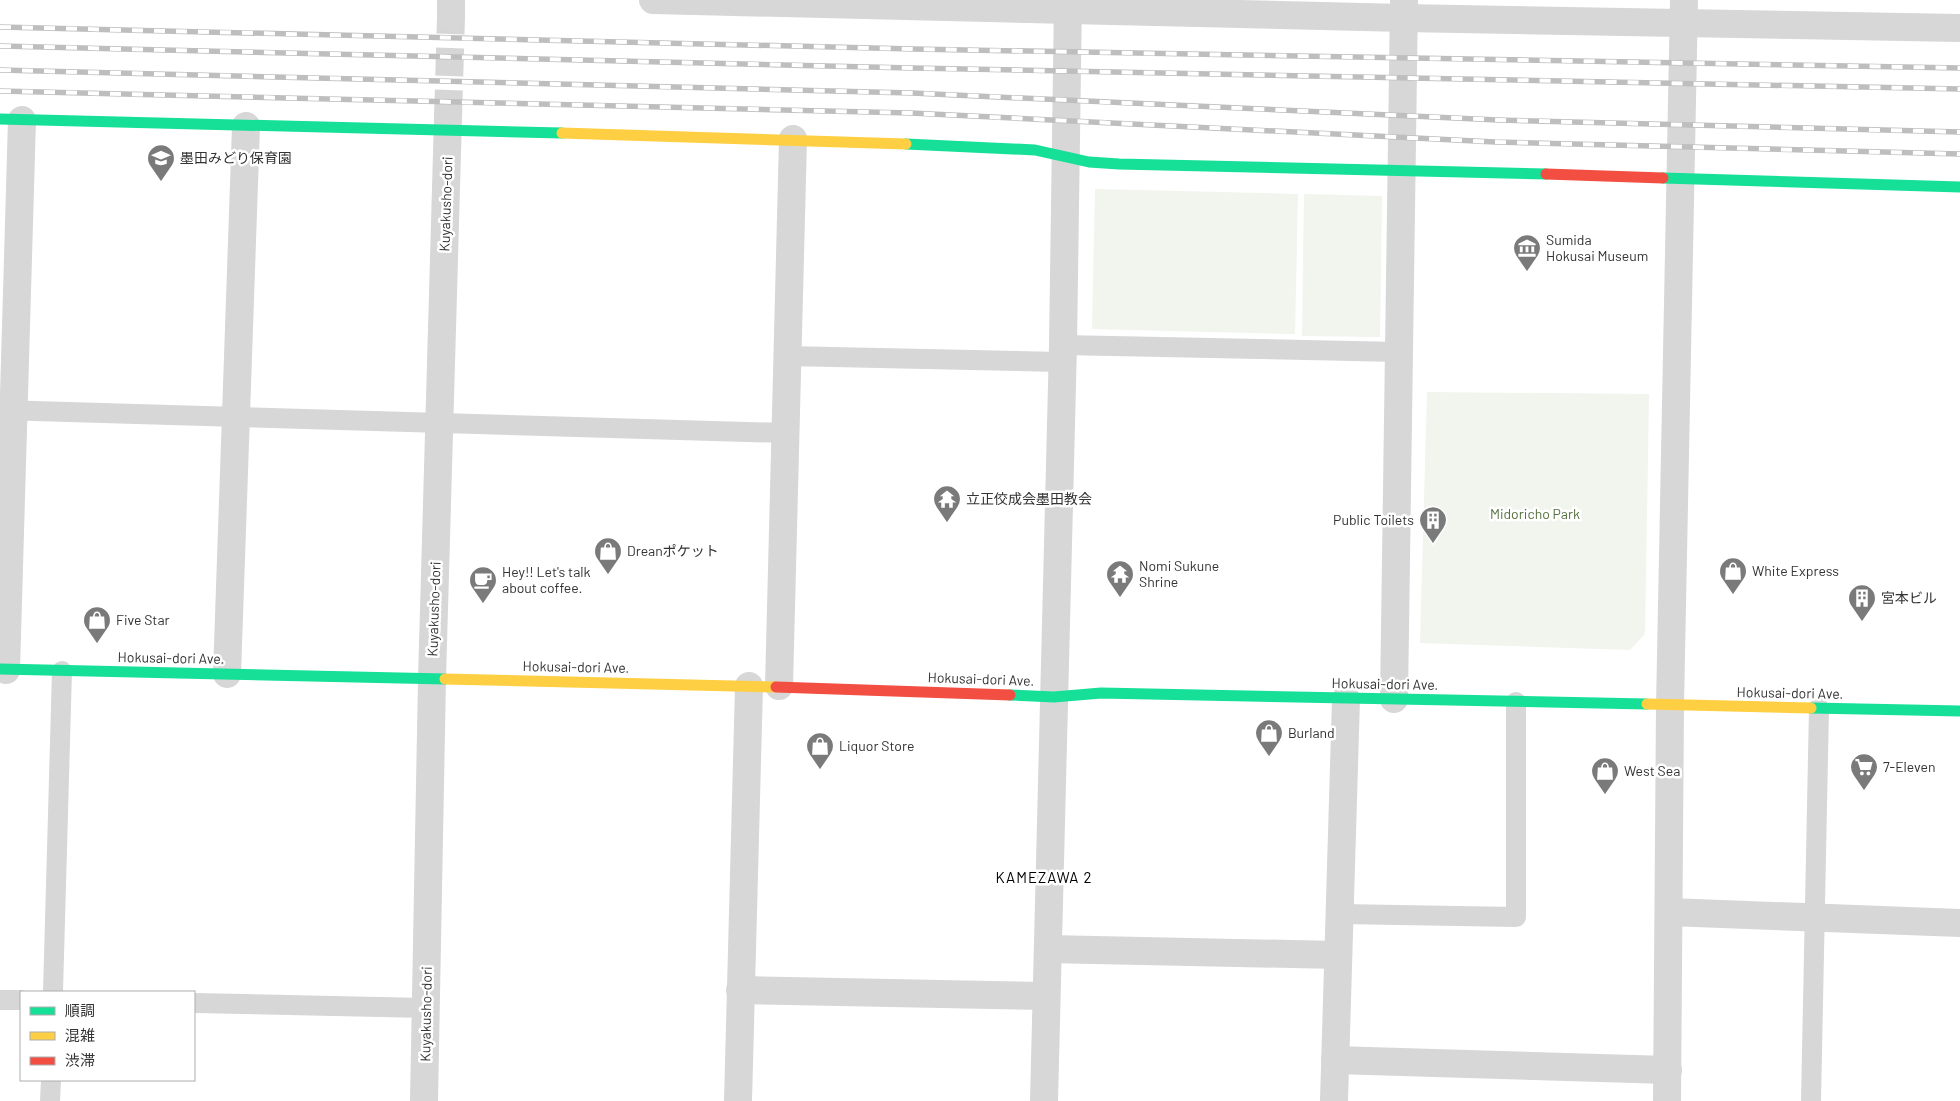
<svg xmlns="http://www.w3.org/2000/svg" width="1960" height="1101" font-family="Barlow,'Noto Sans JP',sans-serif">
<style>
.green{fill:#f1f5ed}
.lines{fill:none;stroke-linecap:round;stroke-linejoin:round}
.street-tunnel{stroke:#d6d6d6;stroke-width:28;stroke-dasharray:28 14;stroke-linecap:butt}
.lane{stroke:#d7d7d7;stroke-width:20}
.street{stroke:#d7d7d7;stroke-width:28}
.fast{stroke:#16e098;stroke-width:11}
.slow{stroke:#ffcf43;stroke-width:11}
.jam{stroke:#f24e42;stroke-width:11}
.rail-casing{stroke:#bebebe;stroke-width:5.5}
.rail{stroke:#fff;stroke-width:4;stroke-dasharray:11;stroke-linecap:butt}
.labels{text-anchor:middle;stroke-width:5;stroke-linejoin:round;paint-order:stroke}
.poi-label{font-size:14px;fill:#333;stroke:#fff;text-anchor:start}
.street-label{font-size:14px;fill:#333;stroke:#fff}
.park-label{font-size:14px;fill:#56703f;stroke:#fff}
.neighbourhood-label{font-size:15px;letter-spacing:1px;fill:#000;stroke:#fff}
</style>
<rect width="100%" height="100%" fill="#fff"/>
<!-- green -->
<g class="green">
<polygon points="1095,189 1298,194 1295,334 1092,329"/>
<polygon points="1304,194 1382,196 1380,337 1302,336"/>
<polygon points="1427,392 1649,394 1645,634 1630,650 1420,643"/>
</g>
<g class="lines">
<!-- street-tunnel -->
<polyline class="street-tunnel" points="448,118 451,17"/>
<!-- lane -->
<g class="lane">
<polyline points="1063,345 1399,352"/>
<polyline points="787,356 1063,362"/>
<polyline points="0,410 785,433"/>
<polyline points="1340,914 1516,917 1516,702"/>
<polyline points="53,992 62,671"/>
<polyline points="0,1000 21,1000"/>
<polyline points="194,1003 426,1008"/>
<polyline points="50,1101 51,1080"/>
<polyline points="1811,1101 1819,708"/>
</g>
<!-- street -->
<g class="street">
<polyline points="653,0 1404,18 1960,28"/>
<polyline points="451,17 451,0"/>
<polyline points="6,670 22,120"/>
<polyline points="227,674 246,126"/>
<polyline points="779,686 793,139"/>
<polyline points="1394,699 1404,1"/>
<polyline points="1669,912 1960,923"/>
<polyline points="1048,949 1338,955"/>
<polyline points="740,990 1046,996"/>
<polyline points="1335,1060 1668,1070"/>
<polyline points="424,1101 432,679 448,118"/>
<polyline points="738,1101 749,686"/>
<polyline points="1044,1101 1063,345 1068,0"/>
<polyline points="1334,1101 1346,699"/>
<polyline points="1667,1101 1670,706 1684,0"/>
</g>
<!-- fast -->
<g class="fast">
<polyline points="0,119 562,133"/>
<polyline points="906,144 1035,150 1089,162 1119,164 1546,174"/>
<polyline points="1663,178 1960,187"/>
<polyline points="0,669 445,679"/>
<polyline points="1010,695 1054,697 1101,693 1647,704"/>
<polyline points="1811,708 1960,711"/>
</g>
<!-- slow -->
<g class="slow">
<polyline points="562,133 906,144"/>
<polyline points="445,679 776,687"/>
<polyline points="1647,704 1811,708"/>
</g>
<!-- jam -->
<g class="jam">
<polyline points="1546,174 1663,178"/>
<polyline points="776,687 1010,695"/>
</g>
<!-- rail casing -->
<g class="rail-casing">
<g id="rail">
<polyline points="0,27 913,49 1960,68"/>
<polyline points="0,46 912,68 1960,89"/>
<polyline points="0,70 912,93 1498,120 1960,132"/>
<polyline points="0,91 911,113 1495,142 1960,154"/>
</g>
</g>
<!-- rail -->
<use href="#rail" class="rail"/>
</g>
<!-- icons -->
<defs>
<g id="school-pin" transform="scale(1.4375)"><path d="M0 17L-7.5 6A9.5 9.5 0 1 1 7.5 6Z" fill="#7a7a7a" stroke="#fff"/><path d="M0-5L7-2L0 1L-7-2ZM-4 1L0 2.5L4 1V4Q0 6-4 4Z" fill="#fff"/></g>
<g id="museum-pin" transform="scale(1.4375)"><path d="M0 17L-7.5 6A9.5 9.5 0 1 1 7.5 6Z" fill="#7a7a7a" stroke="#fff"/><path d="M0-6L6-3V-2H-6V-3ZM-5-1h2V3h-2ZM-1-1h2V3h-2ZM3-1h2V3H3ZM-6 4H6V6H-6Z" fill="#fff"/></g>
<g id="temple-pin" transform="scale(1.4375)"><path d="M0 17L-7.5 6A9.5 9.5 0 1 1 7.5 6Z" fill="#7a7a7a" stroke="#fff"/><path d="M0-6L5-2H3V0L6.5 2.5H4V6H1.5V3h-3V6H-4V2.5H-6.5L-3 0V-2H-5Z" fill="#fff"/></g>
<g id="building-pin" transform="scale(1.4375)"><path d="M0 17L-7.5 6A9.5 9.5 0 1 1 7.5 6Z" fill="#7a7a7a" stroke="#fff"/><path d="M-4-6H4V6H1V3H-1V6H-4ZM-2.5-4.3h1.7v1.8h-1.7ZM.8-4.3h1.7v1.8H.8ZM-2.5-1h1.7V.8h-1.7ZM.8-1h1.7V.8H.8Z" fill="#fff"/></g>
<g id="shop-pin" transform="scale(1.4375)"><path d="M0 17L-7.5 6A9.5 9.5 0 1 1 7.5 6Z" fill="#7a7a7a" stroke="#fff"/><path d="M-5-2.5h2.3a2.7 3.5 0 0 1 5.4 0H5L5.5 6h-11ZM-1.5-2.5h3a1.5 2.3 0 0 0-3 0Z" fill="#fff"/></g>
<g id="cafe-pin" transform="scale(1.4375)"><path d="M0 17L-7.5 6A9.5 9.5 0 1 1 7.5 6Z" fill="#7a7a7a" stroke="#fff"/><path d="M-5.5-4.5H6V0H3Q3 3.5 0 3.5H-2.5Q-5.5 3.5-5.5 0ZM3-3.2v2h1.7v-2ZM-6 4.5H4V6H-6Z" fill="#fff"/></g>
<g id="supermarket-pin" transform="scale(1.4375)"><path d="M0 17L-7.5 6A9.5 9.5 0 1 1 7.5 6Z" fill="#7a7a7a" stroke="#fff"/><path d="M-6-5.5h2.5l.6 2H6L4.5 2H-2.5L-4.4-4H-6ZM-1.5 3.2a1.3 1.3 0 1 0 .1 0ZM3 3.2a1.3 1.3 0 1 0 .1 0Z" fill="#fff"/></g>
</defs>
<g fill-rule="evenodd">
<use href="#school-pin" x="161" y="158"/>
<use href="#museum-pin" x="1527" y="248"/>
<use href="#temple-pin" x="947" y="499"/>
<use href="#building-pin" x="1433" y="520"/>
<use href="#shop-pin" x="608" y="551"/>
<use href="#shop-pin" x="1733" y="571"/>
<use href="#temple-pin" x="1120" y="574"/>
<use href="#cafe-pin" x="483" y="580"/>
<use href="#building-pin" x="1862" y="598"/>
<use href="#shop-pin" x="97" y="620"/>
<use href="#shop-pin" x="1269" y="733"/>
<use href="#shop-pin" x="820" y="746"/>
<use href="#supermarket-pin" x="1864" y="767"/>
<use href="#shop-pin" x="1605" y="771"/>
</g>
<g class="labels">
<!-- poi labels -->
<g class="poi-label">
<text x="180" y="163">墨田みどり保育園</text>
<text x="1546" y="245">Sumida<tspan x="1546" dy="16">Hokusai Museum</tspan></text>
<text x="966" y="504">立正佼成会墨田教会</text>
<text x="1414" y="525" text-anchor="end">Public Toilets</text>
<text x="627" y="556">Dreanポケット</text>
<text x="1139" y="571">Nomi Sukune<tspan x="1139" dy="16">Shrine</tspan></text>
<text x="1752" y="576">White Express</text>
<text x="502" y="577">Hey!! Let's talk<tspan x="502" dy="16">about coffee.</tspan></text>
<text x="1881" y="603">宮本ビル</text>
<text x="116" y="625">Five Star</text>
<text x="1288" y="738">Burland</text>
<text x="839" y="751">Liquor Store</text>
<text x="1883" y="772">7-Eleven</text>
<text x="1624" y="776">West Sea</text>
</g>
<!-- street labels -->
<g class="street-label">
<text transform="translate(446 204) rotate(-88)" y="5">Kuyakusho-dori</text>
<text transform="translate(434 609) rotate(-88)" y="5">Kuyakusho-dori</text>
<text transform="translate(171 658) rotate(1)" y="5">Hokusai-dori Ave.</text>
<text transform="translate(576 667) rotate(1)" y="5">Hokusai-dori Ave.</text>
<text transform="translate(981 679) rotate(2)" y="5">Hokusai-dori Ave.</text>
<text transform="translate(1385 684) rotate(1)" y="5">Hokusai-dori Ave.</text>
<text transform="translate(1790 693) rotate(1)" y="5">Hokusai-dori Ave.</text>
<text transform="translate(426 1014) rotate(-89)" y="5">Kuyakusho-dori</text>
</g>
<!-- park labels -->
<g class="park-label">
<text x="1535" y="519">Midoricho Park</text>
</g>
<!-- neighbourhood labels -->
<g class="neighbourhood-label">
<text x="1044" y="883">KAMEZAWA 2</text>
</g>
</g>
<!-- legend -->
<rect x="20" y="991" width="175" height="90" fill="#ffffff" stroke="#adadad"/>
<rect x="30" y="1007" width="25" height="8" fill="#16e098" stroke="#adadad"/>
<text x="65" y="1016" font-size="15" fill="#333333">順調</text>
<rect x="30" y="1032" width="25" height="8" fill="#ffcf43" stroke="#adadad"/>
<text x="65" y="1041" font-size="15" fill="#333333">混雑</text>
<rect x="30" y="1057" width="25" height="8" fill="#f24e42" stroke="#adadad"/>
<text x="65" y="1066" font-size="15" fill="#333333">渋滞</text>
</svg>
